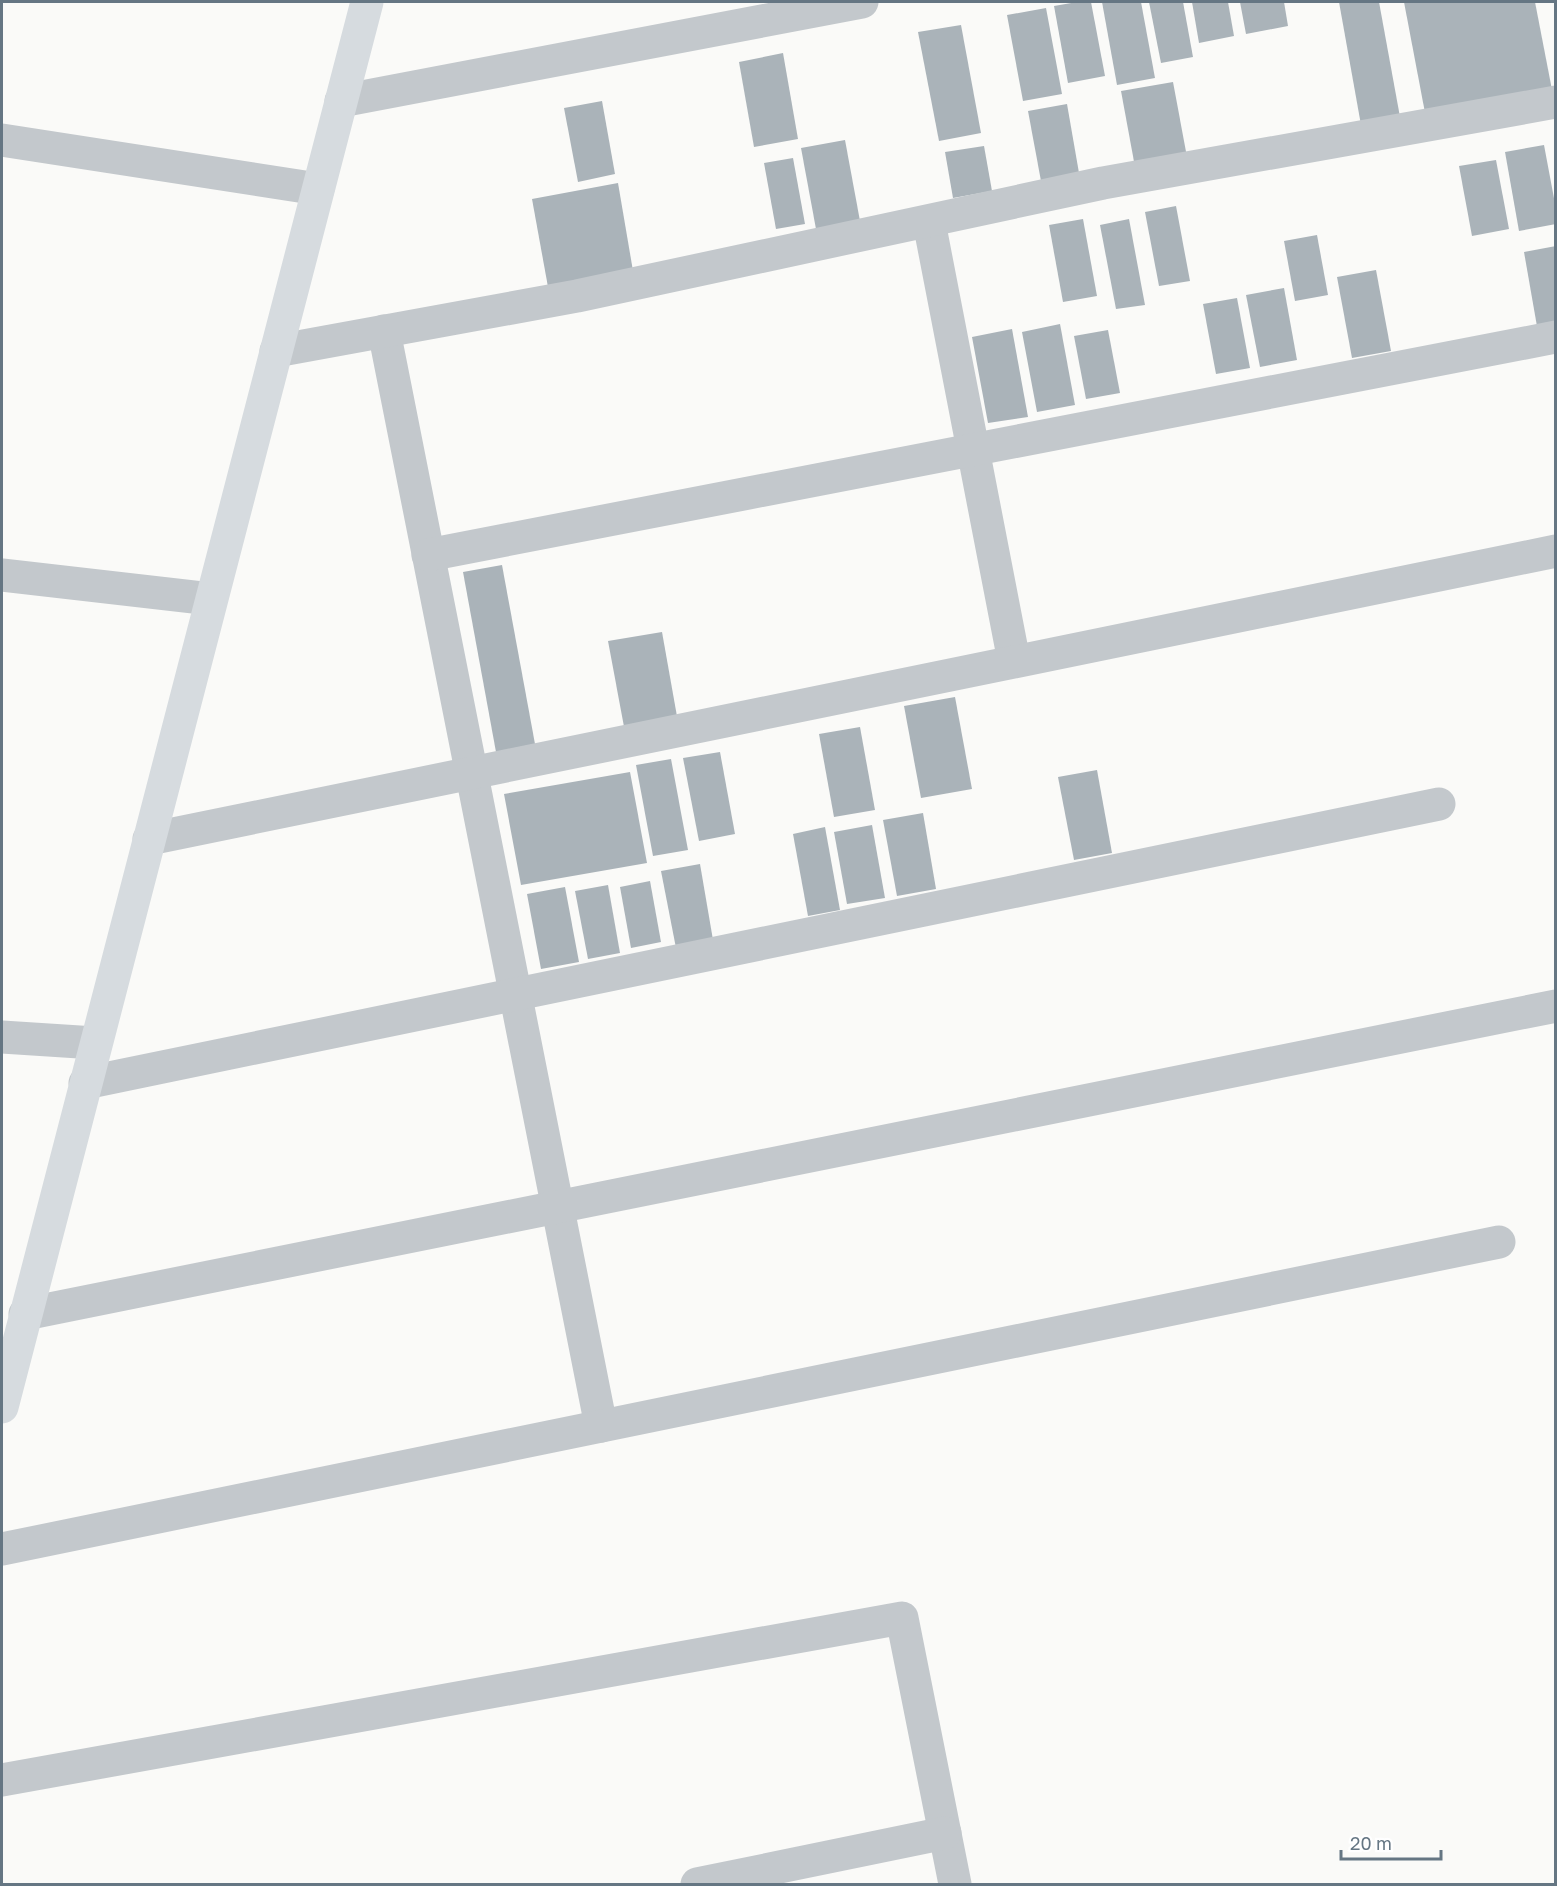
<svg xmlns="http://www.w3.org/2000/svg" width="1557" height="1886" font-family="'Golos Text',sans-serif">
<style>
.building{fill:#aab3b9}
.lines{fill:none;stroke-linecap:round;stroke-linejoin:round}
.minor{stroke:#c3c8cc;stroke-width:33}
.major{stroke:#d6dbdf;stroke-width:33}
</style>
<rect width="100%" height="100%" fill="#fafaf8"/>
<!-- building -->
<g class="building">
<polygon points="1077,2 1091,2 1105,76 1068,83 1054,6"/>
<polygon points="1102,2 1141,2 1155,78 1117,85"/>
<polygon points="1149,2 1183,2 1193,57 1161,63"/>
<polygon points="1192,2 1228,2 1234,36 1199,43"/>
<polygon points="1240,2 1284,2 1288,26 1246,34"/>
<polygon points="1339,2 1379,2 1400,117 1361,125"/>
<polygon points="1404,2 1535,2 1553,95 1426,118"/>
<polygon points="1046,8 1062,94 1023,101 1007,15"/>
<polygon points="961,25 981,133 939,141 918,32"/>
<polygon points="783,53 798,139 754,147 739,62"/>
<polygon points="1173,82 1187,157 1135,167 1121,91"/>
<polygon points="602,101 615,174 578,182 564,108"/>
<polygon points="1067,104 1079,173 1041,181 1028,111"/>
<polygon points="845,140 860,221 816,229 801,148"/>
<polygon points="1544,145 1556,209 1556,224 1519,231 1505,152"/>
<polygon points="984,146 992,191 953,198 945,152"/>
<polygon points="793,158 805,224 776,229 764,163"/>
<polygon points="1496,160 1509,229 1472,236 1459,166"/>
<polygon points="618,183 633,271 548,287 532,199"/>
<polygon points="1176,206 1190,281 1159,286 1145,212"/>
<polygon points="1083,219 1097,296 1063,302 1049,225"/>
<polygon points="1129,219 1145,305 1116,309 1100,225"/>
<polygon points="1317,235 1328,295 1295,301 1284,241"/>
<polygon points="1556,246 1556,329 1538,332 1524,252"/>
<polygon points="1376,270 1391,351 1352,358 1337,277"/>
<polygon points="1284,288 1297,360 1260,367 1246,295"/>
<polygon points="1237,298 1250,368 1216,374 1203,304"/>
<polygon points="1060,324 1075,405 1037,412 1022,332"/>
<polygon points="1012,329 1028,417 988,423 972,337"/>
<polygon points="1108,330 1120,393 1086,399 1074,336"/>
<polygon points="502,565 535,744 496,752 463,572"/>
<polygon points="662,632 678,722 625,732 608,641"/>
<polygon points="955,697 972,789 921,798 904,706"/>
<polygon points="860,727 875,810 834,817 819,734"/>
<polygon points="720,752 735,834 699,841 683,758"/>
<polygon points="671,759 688,850 653,856 636,765"/>
<polygon points="1097,770 1112,853 1074,860 1058,777"/>
<polygon points="630,772 647,863 521,885 504,794"/>
<polygon points="923,813 936,889 897,896 883,820"/>
<polygon points="872,825 885,898 847,904 834,832"/>
<polygon points="825,827 840,910 808,916 793,834"/>
<polygon points="700,864 713,940 676,948 661,871"/>
<polygon points="650,881 661,942 631,948 620,887"/>
<polygon points="608,885 620,953 588,959 575,891"/>
<polygon points="565,887 579,962 541,969 527,894"/>
</g>
<g class="lines">
<!-- minor -->
<g class="minor">
<polyline points="341,101 862,2"/>
<polyline points="2,140 318,189"/>
<polyline points="929,222 1014,661"/>
<polyline points="384,331 601,1426"/>
<polyline points="276,351 577,296 1103,183 1556,102"/>
<polyline points="428,555 1556,337"/>
<polyline points="2,575 211,599"/>
<polyline points="149,839 1556,551"/>
<polyline points="2,1037 95,1043"/>
<polyline points="85,1083 1439,804"/>
<polyline points="25,1314 1556,1006"/>
<polyline points="2,1549 1499,1242"/>
<polyline points="2,1780 902,1618 955,1884"/>
<polyline points="697,1884 945,1833"/>
</g>
<!-- major -->
<polyline class="major" points="2,1407 367,2"/>
</g>
<!-- border -->
<rect width="1557" height="1886" fill="none" stroke="#657683" stroke-width="6"/>
<!-- scale -->
<path d="M1341 1850v9h100v-9" fill="none" stroke="#657683" stroke-width="3"/>
<text x="1350" y="1850" font-size="18" fill="#657683" stroke="#ffffff" stroke-width="4.5" paint-order="stroke">20 m</text>
</svg>
